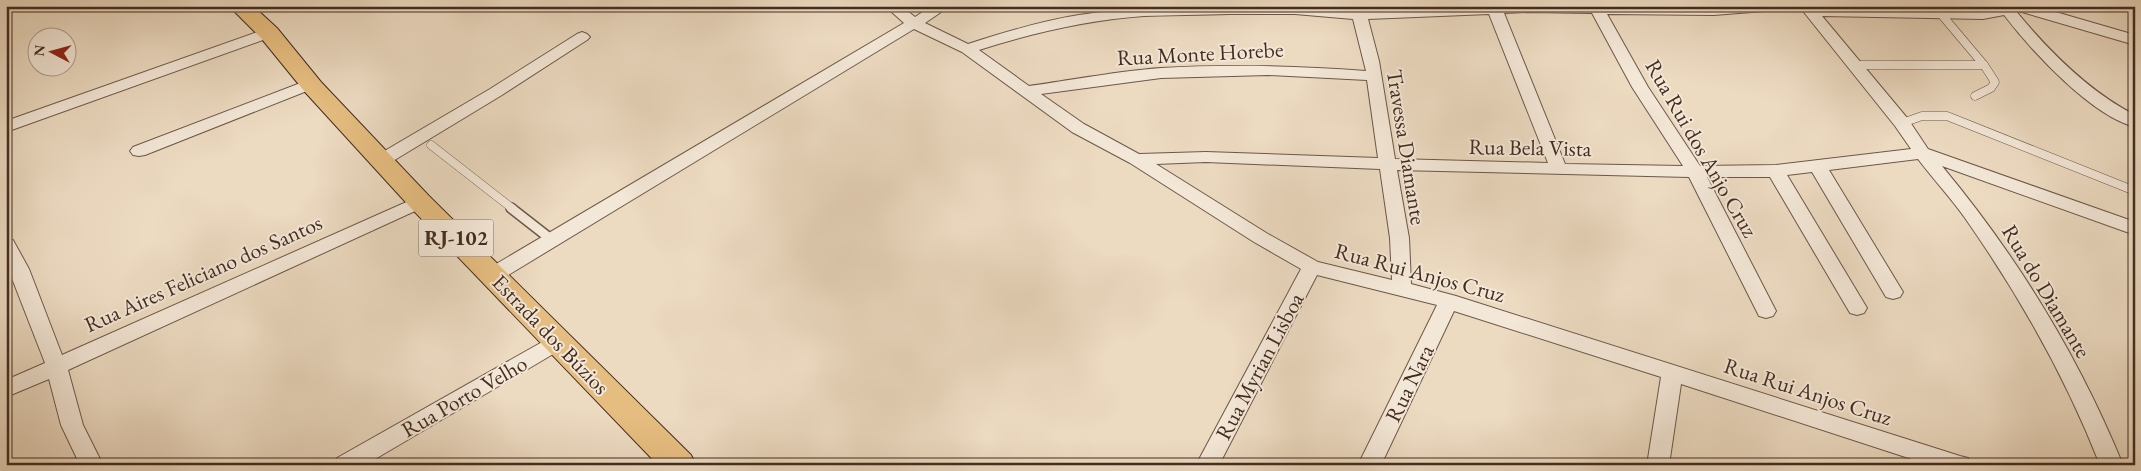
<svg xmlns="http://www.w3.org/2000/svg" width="2141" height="471" font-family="'EB Garamond',serif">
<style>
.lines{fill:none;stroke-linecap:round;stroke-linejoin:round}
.service-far1-casing{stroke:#6c5849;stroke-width:9}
.service-casing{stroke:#6c5849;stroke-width:12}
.minor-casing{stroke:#6c5849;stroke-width:2}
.primary-casing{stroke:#422d21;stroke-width:2}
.service-far1{stroke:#f3e7d7;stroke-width:8}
.service{stroke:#f3e7d7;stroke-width:9}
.minor{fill:#f3e7d7;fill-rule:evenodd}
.primary{fill:#e6bd80;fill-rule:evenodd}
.labels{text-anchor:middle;stroke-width:4;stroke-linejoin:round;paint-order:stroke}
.shield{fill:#f3e7d7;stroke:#776558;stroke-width:1}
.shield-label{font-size:21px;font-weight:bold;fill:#422d21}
.street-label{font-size:22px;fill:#422d21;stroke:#f3e7d7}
</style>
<rect width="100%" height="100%" fill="#ecdac1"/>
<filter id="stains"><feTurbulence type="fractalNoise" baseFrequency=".004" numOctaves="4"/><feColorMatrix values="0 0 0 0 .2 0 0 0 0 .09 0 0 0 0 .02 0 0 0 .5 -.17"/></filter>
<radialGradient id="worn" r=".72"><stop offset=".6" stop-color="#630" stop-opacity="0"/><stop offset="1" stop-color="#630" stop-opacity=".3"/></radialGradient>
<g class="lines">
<!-- service-far1 casing -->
<g class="service-far1-casing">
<g id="service-far1">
<polyline points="1941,14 1984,65 1995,82 1991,88 1975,96"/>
<polyline points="1854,65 1984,65"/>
<polyline points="1902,123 1922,116 1947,116 2135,191"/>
<polyline points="431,145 513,209"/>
</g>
</g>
<!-- service casing -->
<g class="service-casing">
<polyline id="service" points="511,208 552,240"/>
</g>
<!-- minor casing -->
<g class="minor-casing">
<g id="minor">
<path d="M 885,6 L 901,6 L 915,17 L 932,6 L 950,6 L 925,23 L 968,44 C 1005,32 1041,21 1079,15 C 1168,2 1261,3 1350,10 L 1349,6 L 1363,6 L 1365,10 L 1463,6 L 1784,6 L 1777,10 L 1714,15 L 1607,14 L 1648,87 L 1700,166 L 1776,165 L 1911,149 L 1895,126 L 1799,6 L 1983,11 L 1998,6 L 2035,6 L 2135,35 L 2135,45 L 2015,10 C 2048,50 2088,91 2135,115 L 2135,127 C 2091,116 2031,50 2004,15 L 1983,19 L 1822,16 L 1908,119 L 1928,149 L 2135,222 L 2135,235 L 1942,166 C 2017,256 2079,357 2123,465 L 2100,465 C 2066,378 2019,295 1965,218 C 1951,198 1933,179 1918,159 L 1829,170 L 1903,292 L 1900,297 L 1893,299 L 1886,297 L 1812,172 L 1787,175 L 1867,308 L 1864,313 L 1857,315 L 1850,313 L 1770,177 L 1707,177 L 1776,311 L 1773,316 L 1766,318 L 1759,316 L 1689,177 L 1397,170 L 1409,238 L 1411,284 L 1456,296 L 1960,456 L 1968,458 L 1971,465 L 1930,465 L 1681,384 L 1669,465 L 1647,465 L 1661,377 L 1454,311 L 1381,465 L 1358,465 L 1437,305 L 1317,275 L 1219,465 L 1196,465 L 1301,269 L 1254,242 L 1130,163 L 1072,132 L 962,52 L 914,29 L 500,280 L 493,282 L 486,280 L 483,275 L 486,270 L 904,23 ZM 1527,12 L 1592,13 L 1632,87 L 1683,166 L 1565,164 L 1504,13 ZM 1229,14 L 1295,14 L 1353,19 L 1366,71 C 1297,66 1229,64 1161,68 C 1117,71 1073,80 1029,86 L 979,50 C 1032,33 1088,20 1144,16 C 1172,15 1201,15 1229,14 ZM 1489,14 L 1548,163 L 1395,159 L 1379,61 L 1368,19 ZM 1268,75 L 1367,80 L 1378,158 L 1206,152 L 1139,154 L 1084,124 L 1041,94 L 1161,78 ZM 1206,162 L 1380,169 L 1390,238 L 1392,280 L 1318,262 L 1268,234 L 1156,164 Z"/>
<polygon points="269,28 274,30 277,33 274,36 6,132 6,121"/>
<polygon points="582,32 587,34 590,37 587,40 502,95 388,164 382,165 376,164 373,160 376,156 490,89 577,34"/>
<polygon points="311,79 317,81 319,84 317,87 145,155 139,156 133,155 130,151 133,147"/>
<polygon points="420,196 426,198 429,202 426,206 68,370 83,425 103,465 80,465 61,425 49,379 6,397 6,380 45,363 6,263 6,239 13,240 29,269 62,355"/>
<polygon points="558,334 565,337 568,342 565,347 365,465 334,465 337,458 551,337"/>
</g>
</g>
<!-- primary casing -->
<g class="primary-casing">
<polygon id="primary" points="229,6 253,6 277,28 321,82 429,196 691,455 696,465 658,465 411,208 305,92 261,38"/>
</g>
<!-- service-far1 -->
<use href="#service-far1" class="service-far1"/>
<!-- service -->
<use href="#service" class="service"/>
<!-- minor -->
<use href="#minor" class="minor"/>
<!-- primary -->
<use href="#primary" class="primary"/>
</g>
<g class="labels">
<!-- shield labels -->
<rect class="shield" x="418.5" y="219.5" width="75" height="37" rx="4"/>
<g class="shield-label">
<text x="456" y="245">RJ-102</text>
</g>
<!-- street labels -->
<g class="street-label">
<text transform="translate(1200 53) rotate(-3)" y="8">Rua Monte Horebe</text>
<text transform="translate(1407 147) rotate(81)" y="8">Travessa Diamante</text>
<text transform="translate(1530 147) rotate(1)" y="8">Rua Bela Vista</text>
<text transform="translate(1702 148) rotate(60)" y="8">Rua Rui dos Anjo Cruz</text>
<text transform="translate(1420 272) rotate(15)" y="8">Rua Rui Anjos Cruz</text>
<text transform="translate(203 273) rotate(-24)" y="8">Rua Aires Feliciano dos Santos</text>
<text transform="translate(2047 291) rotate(59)" y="8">Rua do Diamante</text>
<text transform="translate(551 334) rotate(46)" y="8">Estrada dos Búzios</text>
<text transform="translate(1259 366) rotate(-62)" y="8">Rua Myrian Lisboa</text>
<text transform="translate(1409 383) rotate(-64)" y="8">Rua Nara</text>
<text transform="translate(1808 391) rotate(18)" y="8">Rua Rui Anjos Cruz</text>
<text transform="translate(464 396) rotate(-30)" y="8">Rua Porto Velho</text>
</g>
</g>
<!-- margin -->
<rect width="2141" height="471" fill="none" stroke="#ecdac1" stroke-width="25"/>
<rect x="8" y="8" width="2126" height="456" fill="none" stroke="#422d21" stroke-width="2.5"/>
<rect x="12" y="12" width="2116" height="446" fill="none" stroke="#422d21"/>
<!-- north arrow -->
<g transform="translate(52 52) rotate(276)"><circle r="24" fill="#f3e7d7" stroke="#ac9d8e"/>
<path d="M0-4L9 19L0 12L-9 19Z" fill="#8f2418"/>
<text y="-8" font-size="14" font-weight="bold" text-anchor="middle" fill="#422d21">N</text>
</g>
<rect width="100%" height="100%" filter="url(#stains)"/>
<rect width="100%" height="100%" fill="url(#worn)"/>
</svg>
